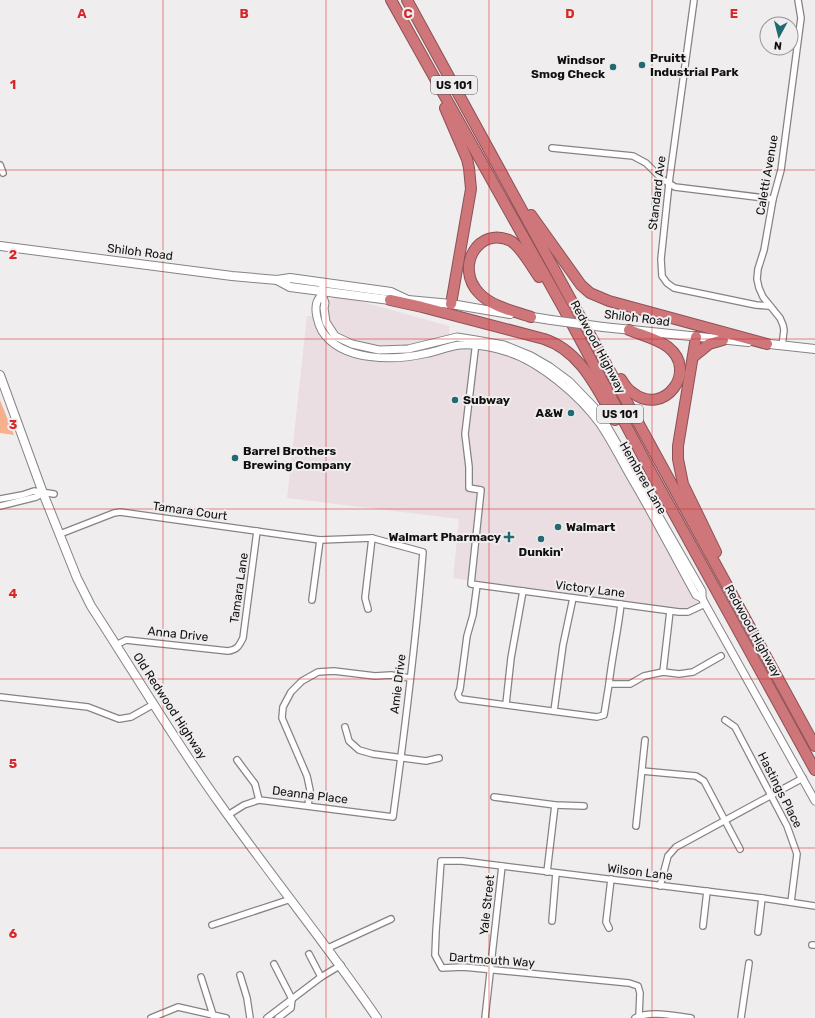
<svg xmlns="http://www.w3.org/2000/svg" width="815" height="1018" font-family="Rubik,sans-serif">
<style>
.built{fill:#eadee3}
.green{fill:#f7b08d}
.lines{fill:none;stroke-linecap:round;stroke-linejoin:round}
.minor-casing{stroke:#868384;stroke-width:8}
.tertiary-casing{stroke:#868384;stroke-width:9}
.secondary-casing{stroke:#868384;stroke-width:10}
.motorway-casing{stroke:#8c5255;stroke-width:12}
.minor{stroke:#fff;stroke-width:5.5}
.tertiary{stroke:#fff;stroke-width:7}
.secondary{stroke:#fff;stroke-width:8}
.motorway{stroke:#cf767a;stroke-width:10}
.secondary-bridge-casing{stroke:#868384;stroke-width:10;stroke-linecap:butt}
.secondary-bridge{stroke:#fff;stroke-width:8}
.grid{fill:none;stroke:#d62828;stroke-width:1;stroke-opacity:0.55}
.poi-dot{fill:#206b71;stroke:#f0edee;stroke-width:1.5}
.labels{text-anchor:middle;stroke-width:4;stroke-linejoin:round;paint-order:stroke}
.shield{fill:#f0edee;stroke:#545253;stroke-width:1}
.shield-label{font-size:11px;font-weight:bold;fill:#111011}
.poi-label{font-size:12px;font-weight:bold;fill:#111011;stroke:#f0edee;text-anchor:start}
.street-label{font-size:12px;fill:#111011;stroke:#f0edee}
.grid-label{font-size:13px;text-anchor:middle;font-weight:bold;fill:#d62828;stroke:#f0edee;stroke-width:4;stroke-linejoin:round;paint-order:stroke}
</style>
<rect width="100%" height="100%" fill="#f0edee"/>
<!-- built -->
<g class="built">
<polygon points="341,296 449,326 449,337 418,345 388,348 365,345 344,338 333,327 328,314 328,300"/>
<polygon points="307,316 315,316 322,338 343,353 384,360 460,348 485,350 506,355 557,382 572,396 601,428 630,485 674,556 699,600 697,606 684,609 453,578 459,519 287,498"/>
</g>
<!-- green -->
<polygon class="green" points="0,400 14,435 0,433"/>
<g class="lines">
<!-- minor casing -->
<g class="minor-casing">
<g id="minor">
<polyline points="694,0 669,183 661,259 662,276 667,283 674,288 756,305 769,306"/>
<polyline points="552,148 633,156 646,163 662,179 675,187 773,199"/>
<polyline points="0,165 3,173"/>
<polyline points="476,342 465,434 469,467 469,488 481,490 471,584 679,612 688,612 705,604"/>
<polyline points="782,346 784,330 783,325 780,318 763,297 759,288 757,279 758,269 764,250 773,199 781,170 801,18 798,0"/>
<polyline points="0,499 22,495 34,491 54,494"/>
<polyline points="0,506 36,497 43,493"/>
<path d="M 60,534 L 114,513 L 120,512 L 320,540 L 372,538 L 423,552 C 416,641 405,729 393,817 L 259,800 L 244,805 L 228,815"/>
<polyline points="477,585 473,615 467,636 460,689 458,694 459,697 461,699 597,717 604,715 609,684 630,684 644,676 663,672 679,674 693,672 721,656"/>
<polyline points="312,600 320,540"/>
<polyline points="368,609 365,598 372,538"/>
<path d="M 116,645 L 126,640 L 228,651 C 237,650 239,646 243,638 L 257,531"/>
<polyline points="663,672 670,611"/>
<path d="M 609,684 C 612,657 618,631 621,604"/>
<polyline points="0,697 88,707 119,719 131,717 154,704"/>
<polyline points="506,704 511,658 523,591"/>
<polyline points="554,711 563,645 573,598"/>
<polyline points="725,720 735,727 787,826 797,854 791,902"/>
<polyline points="345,727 349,741 359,750 373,754 426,761 439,758"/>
<polyline points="237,760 255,784 259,800"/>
<polyline points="642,771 696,776 704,781 740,849"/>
<polyline points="494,797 555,805 584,806"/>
<polyline points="308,806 310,790 307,776 282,718 283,707 291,692 302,681 318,672 334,671 375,676 391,675 410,678"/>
<polyline points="636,826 645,740"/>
<polyline points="547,872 555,805"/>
<polyline points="660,886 668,856 676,847 803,778"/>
<polyline points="552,921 556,873"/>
<polyline points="212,925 291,899"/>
<polyline points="703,926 707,891"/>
<polyline points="609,928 606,922 611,879"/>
<polyline points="758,932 762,898"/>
<polyline points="812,945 815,945"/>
<polyline points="328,948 391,919"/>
<polyline points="309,954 321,977"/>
<polyline points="274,964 292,999 291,1008 278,1018"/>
<polyline points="240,975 247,998 250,1018"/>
<polyline points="201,977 214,1018"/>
<polyline points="639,1016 640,993 638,986 629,983 463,967 442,968 435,955 436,931 441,861 462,861 762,898 815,906"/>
<polyline points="151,1018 178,1007 226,1018"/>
<polyline points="267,1018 321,977 341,965"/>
<polyline points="485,1018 502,866"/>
<path d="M 635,1018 C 651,1010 674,1016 691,1018"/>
<polyline points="741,1018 749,963"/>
</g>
</g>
<!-- tertiary casing -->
<g class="tertiary-casing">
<g id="tertiary">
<polyline points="323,283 322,294 325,303 324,308 326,322 335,336 352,344 379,350 408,349 457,337 476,340 504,345 531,356 550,367 569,381 595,408 604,421 702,591 702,598 705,604 815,801"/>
<path d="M 322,294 C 320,297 318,299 317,302 C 314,310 318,324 322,331 C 342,362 395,361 428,353 C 438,351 449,346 460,345 C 475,344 493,347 508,352 C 540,362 580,396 600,424 C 613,443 624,466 636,486 C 657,522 676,559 696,595 L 702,598"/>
</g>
</g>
<!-- secondary casing -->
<g class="secondary-casing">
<g id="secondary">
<polyline points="0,246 232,276 277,280 290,278 391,292 408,300"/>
<polyline points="277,280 290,287 390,300 408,300 451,304 510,314"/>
<polyline points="526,316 551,320"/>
<polyline points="603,327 748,342"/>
<polyline points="761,343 815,349"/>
<path d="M 0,375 L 43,493 L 77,578 L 91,606 C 134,672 174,740 220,804 C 271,876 327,945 377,1018"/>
</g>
</g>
<!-- motorway casing -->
<g class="motorway-casing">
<g id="motorway">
<polyline points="391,0 565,311 651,472 815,770"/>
<polyline points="407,0 815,746"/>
<polyline points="445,108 467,159 469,168 471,189 451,304"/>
<polyline points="531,215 581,285 590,293 609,301 767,344"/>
<path d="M 390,300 L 422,307 L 544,339 C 581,351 597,389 615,420"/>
<path d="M 531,317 C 514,311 492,307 479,293 C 454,267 479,225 511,241 C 521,247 532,267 539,277"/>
<polyline points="696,337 678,446 678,459 683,484 716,552"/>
<polyline points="693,357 709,344 723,340"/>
<path d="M 621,379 C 624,384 628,390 633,393 C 664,417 699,371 668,347 C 658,339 641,335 629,330"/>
</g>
</g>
<!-- minor -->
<use href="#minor" class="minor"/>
<!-- tertiary -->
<use href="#tertiary" class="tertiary"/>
<!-- secondary -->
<use href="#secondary" class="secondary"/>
<!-- motorway -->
<use href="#motorway" class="motorway"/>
<!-- secondary-bridge casing -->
<g class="secondary-bridge-casing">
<polyline id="secondary-bridge" points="551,320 603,327"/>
</g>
<!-- secondary-bridge -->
<use href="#secondary-bridge" class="secondary-bridge"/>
</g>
<!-- grid -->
<path class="grid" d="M 163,0 L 163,1018M 326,0 L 326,1018M 489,0 L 489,1018M 652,0 L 652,1018M 0,170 L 815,170M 0,339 L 815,339M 0,509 L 815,509M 0,679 L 815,679M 0,848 L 815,848"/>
<!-- markers -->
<g class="poi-dot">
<circle cx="642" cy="65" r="4"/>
<circle cx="613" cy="67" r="4"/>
<circle cx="455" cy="400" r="4"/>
<circle cx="571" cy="413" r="4"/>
<circle cx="235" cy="458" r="4"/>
<circle cx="558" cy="527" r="4"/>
<path d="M507 531h4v4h4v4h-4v4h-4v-4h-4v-4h4z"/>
<circle cx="541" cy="539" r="4"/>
</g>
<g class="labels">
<!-- shield labels -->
<g class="shield">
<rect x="431" y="76" width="46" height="18" rx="3"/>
<rect x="597" y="405" width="46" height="18" rx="3"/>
</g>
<g class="shield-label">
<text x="454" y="89">US 101</text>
<text x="620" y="418">US 101</text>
</g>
<!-- poi labels -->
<g class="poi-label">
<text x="650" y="62">Pruitt<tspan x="650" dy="14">Industrial Park</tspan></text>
<text x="605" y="64" text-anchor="end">Windsor<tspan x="605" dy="14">Smog Check</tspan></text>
<text x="463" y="404">Subway</text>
<text x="563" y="417" text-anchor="end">A&amp;W</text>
<text x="243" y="455">Barrel Brothers<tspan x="243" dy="14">Brewing Company</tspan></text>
<text x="566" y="531">Walmart</text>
<text x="501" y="541" text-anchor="end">Walmart Pharmacy</text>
<text x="541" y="556" text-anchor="middle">Dunkin'</text>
</g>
<!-- street labels -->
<g class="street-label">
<text transform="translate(767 175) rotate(-80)" y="4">Caletti Avenue</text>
<text transform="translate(657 193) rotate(-83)" y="4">Standard Ave</text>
<text transform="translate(140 252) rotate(7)" y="4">Shiloh Road</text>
<text transform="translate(637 318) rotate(7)" y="4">Shiloh Road</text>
<text transform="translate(598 347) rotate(62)" y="4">Redwood Highway</text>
<text transform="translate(643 478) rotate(60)" y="4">Hembree Lane</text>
<text transform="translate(190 511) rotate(8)" y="4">Tamara Court</text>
<text transform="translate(239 588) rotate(-82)" y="4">Tamara Lane</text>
<text transform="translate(590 589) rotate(7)" y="4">Victory Lane</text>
<text transform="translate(753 631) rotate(61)" y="4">Redwood Highway</text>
<text transform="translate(178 634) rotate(6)" y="4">Anna Drive</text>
<text transform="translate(398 684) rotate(-83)" y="4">Amie Drive</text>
<text transform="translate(170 706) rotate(57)" y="4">Old Redwood Highway</text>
<text transform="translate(780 790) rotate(63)" y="4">Hastings Place</text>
<text transform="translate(310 795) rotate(7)" y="4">Deanna Place</text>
<text transform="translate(640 872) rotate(7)" y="4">Wilson Lane</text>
<text transform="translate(487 905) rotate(-84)" y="4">Yale Street</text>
<text transform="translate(492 960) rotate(4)" y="4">Dartmouth Way</text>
</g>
</g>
<g class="grid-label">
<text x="82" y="18">A</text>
<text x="244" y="18">B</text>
<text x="408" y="18">C</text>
<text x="570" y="18">D</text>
<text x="734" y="18">E</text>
<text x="13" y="89">1</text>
<text x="13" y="259">2</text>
<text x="13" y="429">3</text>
<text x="13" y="598">4</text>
<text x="13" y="768">5</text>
<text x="13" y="938">6</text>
</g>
<!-- north arrow -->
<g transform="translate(779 36) rotate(187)"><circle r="19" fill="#f0edee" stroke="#979596"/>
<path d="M0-3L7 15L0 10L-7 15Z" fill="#206b71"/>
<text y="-6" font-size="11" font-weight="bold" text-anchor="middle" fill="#111011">N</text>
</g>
</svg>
